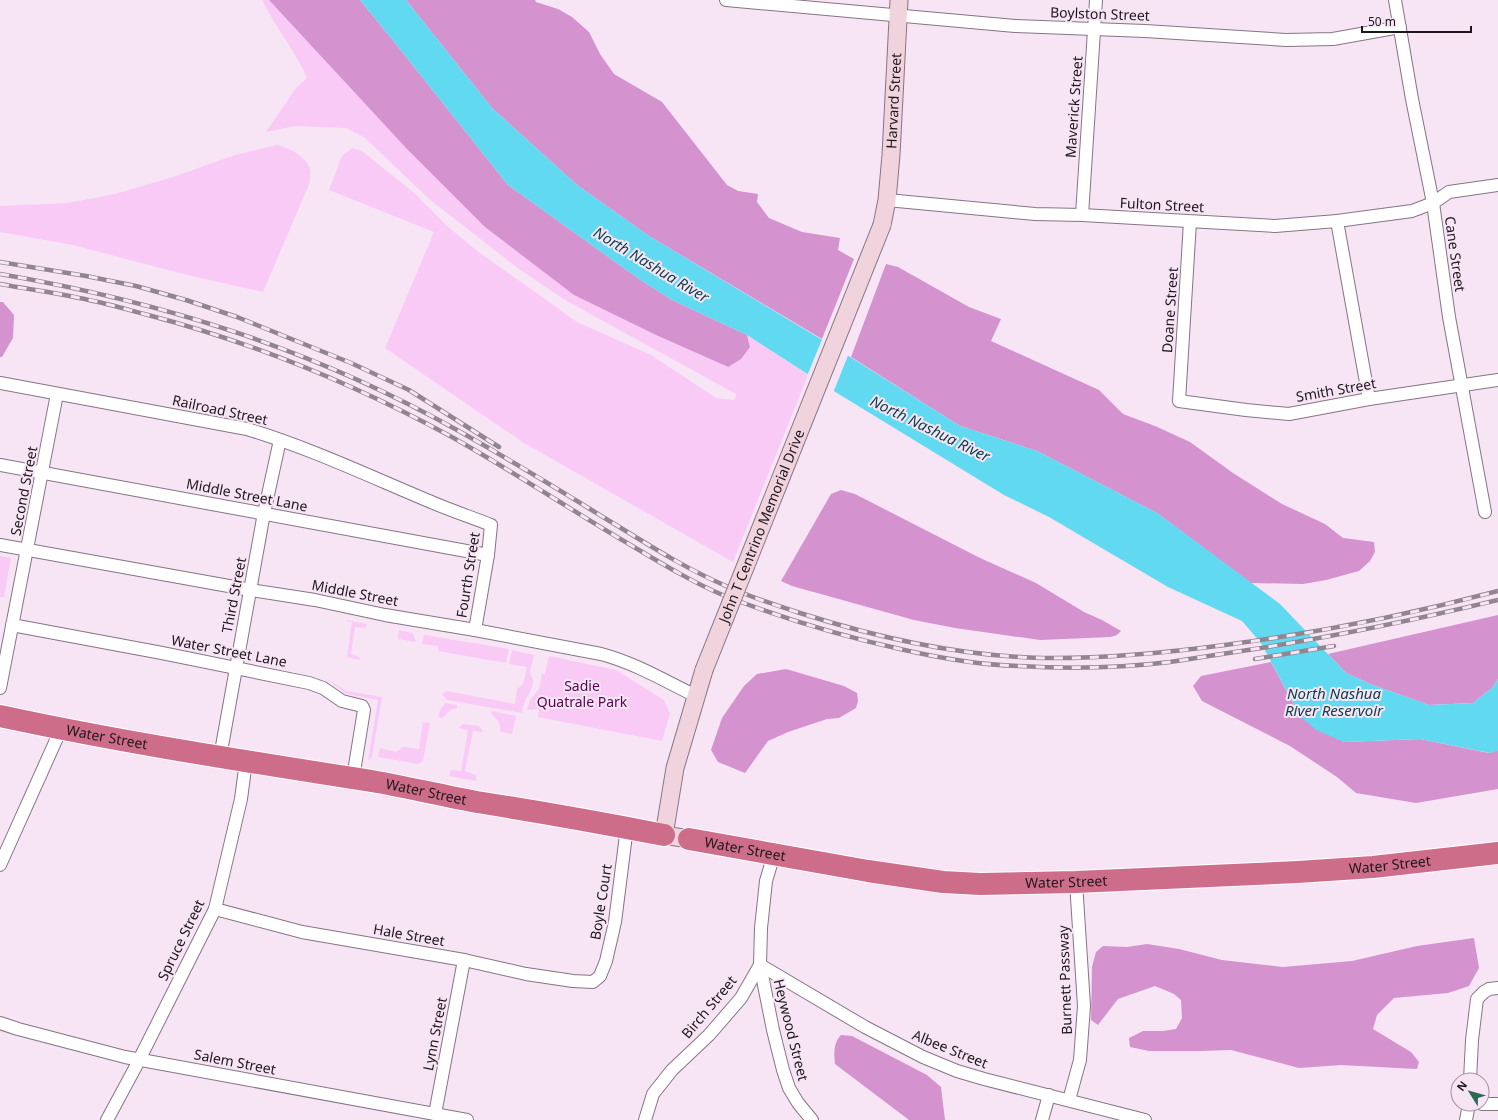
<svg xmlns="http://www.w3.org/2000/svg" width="1498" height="1120" font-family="'Noto Sans',sans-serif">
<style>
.green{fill:#facaf6}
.forest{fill:#d492cf}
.water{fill:#61d9f1}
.pier{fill:#f7e5f5}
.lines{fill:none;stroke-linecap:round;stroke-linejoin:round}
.street-casing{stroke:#857583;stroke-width:14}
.secondary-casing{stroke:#857583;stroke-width:19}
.highway-casing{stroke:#fff;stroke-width:24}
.street{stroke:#fff;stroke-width:12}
.secondary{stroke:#f0d3dc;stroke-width:17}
.highway{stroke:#ce6d89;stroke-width:22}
.rail-casing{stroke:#91858f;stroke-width:4.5}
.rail{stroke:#f7e5f5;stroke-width:3;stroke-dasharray:9;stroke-linecap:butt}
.secondary-bridge-casing{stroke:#857583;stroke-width:19;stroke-linecap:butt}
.secondary-bridge{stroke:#f0d3dc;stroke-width:17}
.labels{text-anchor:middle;stroke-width:4;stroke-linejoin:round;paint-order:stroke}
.street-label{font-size:14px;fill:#1d171c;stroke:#f7e5f5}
.park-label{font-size:14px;fill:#570455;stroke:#f7e5f5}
.water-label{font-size:15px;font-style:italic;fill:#09424c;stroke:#f7e5f5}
</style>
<rect width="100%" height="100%" fill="#f7e5f5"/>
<!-- green -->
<g class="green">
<path d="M 262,0 L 269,0 L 406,148 L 576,296 L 656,335 L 727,367 L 750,347 L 747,335 L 808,375 L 733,562 L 524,443 L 385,348 L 434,232 L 329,190 L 342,156 L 352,148 L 362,151 L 413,192 L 447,226 L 476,250 L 577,322 L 651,355 L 716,398 L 734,400 L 736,397 L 736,394 L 565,300 L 519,269 L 429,199 L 364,137 L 346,128 L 295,126 L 266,132 L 296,88 L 307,78 C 295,50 275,27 262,0 Z"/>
<path d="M 277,145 C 289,148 306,156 310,169 C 311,173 310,179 310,182 L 263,292 L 187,275 L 73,245 L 0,232 L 0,206 L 68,203 L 115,194 L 173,177 L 235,155 Z"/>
<polygon points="0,556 11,558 4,597 0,597"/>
<polygon points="346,620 367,624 365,628 355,627 351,654 359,657 360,660 347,657 352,622 346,621"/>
<polygon points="399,630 413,633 416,642 398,639"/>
<polygon points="424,635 509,649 506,663 438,651 438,646 422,644"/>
<path d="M 512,650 L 534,655 C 533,660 531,666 530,671 C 530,675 534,678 533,683 C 531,694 523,700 522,713 L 447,700 L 442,694 L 447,691 L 515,704 L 517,689 L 523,684 L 527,667 L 509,664 Z"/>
<polygon points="549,656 616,670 664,700 670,714 662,741 538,717 539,709 527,710 530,700 539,689 542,674 545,674"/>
<polygon points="325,678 347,691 382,697 372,757 368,760 378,700 347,694"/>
<polygon points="445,703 457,705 457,708 450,710 443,718 438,717 440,710"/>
<polygon points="492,711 516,716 512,734 501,732 499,722 491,713"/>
<polygon points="423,722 430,723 423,761 418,764 378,757 380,748 396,752 403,747 419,749"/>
<polygon points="464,724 479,726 483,731 481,732 473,731 465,771 476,775 476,781 449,776 451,770 461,771 468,730 459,728 460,726"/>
</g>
<!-- forest -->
<g class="forest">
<polygon points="269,0 360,0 395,43 508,185 639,279 672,300 747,335 750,347 741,359 728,367 656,335 574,295 485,227 406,148"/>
<polygon points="406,0 535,0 536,2 558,9 572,17 589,32 600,54 614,74 662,102 727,185 738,191 758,194 757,202 769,218 802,232 840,238 838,250 854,259 822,339 649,236 577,185 492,108"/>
<polygon points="886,264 898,267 969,307 1001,319 991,341 1099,390 1123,414 1155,426 1190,442 1233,473 1282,504 1325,524 1343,538 1374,542 1375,552 1370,561 1359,571 1326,580 1303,584 1251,583 1157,513 1037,451 960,426 851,357"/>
<polygon points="0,302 3,302 14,315 13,338 2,357 0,357"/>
<polygon points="841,490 855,494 980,558 1036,583 1084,612 1102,620 1121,631 1117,635 1111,637 1040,640 955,628 914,620 792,586 781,581 831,494"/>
<polygon points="1498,615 1498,679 1493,687 1473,703 1429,705 1370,684 1346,673 1328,654"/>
<polygon points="1271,662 1300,716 1344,742 1420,739 1489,753 1498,750 1498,789 1416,803 1356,793 1337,777 1290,746 1202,701 1193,686 1201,676"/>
<polygon points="786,669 844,686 857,693 858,701 856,708 839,718 827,719 788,732 768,741 745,773 718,762 711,750 722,718 744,686 757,674"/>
<polygon points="1474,938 1479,968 1469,986 1448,993 1394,998 1377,1015 1373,1029 1411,1052 1419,1062 1417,1069 1341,1065 1299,1068 1231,1050 1200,1051 1149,1051 1130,1047 1129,1038 1143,1031 1163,1031 1176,1029 1182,1018 1181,1000 1174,994 1155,986 1118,999 1098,1025 1091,1020 1092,967 1096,952 1103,946 1127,947 1147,944 1179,949 1222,960 1283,967 1352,961 1417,946"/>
<path d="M 841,1035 L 852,1036 L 927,1075 L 941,1087 L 945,1120 L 909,1120 L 835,1064 C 834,1052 833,1044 841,1035 Z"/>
</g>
<!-- water -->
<polygon class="water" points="360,0 406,0 492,108 577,185 649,236 839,350 960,426 1037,451 1157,513 1280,604 1346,673 1370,684 1429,705 1473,703 1493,687 1498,679 1498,750 1490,753 1420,739 1344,742 1316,730 1300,716 1261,643 1242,621 1168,587 1049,517 1004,495 837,393 747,335 672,300 639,279 508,185 395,43"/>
<!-- pier -->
<polygon class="pier" points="823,337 849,353 833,393 807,376"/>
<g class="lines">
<!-- street casing -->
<g class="street-casing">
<g id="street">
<polyline points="726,0 1015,26 1145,31 1286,40 1333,39 1400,27"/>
<polyline points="1395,0 1412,99 1433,203 1449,317 1485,512"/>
<polyline points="887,200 1035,214 1082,215 1275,226 1337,221 1412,211 1433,203 1449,192 1498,185"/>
<polyline points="1082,215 1096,0"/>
<polyline points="1337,221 1369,399"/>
<polyline points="1190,222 1179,401 1246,410 1289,414 1369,399 1498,380"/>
<path d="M 0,383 L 247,429 C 310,448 369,476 429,501 C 449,510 471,517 491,525 L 488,555 L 475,630"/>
<polyline points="0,465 488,555"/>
<path d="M 0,545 L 251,590 L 315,600 L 385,615 L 475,630 L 601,654 C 635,663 665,681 696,696"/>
<polyline points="12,625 162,653 309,683 323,688 342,701 362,706 364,710 353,778"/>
<polyline points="0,688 57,394"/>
<polyline points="220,757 264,513 280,440"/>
<polyline points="0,865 61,729"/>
<polyline points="215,909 302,932 464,960 526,974 573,981 593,982 600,976 606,961 615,922 627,827"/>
<polyline points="760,965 865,1027 923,1057 957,1071 984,1079 1145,1120"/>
<polyline points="760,965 773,1030 783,1070 789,1088 798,1103 812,1120"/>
<polyline points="0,1023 18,1029 125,1057 467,1120"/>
<polyline points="1470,1080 1472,1040 1477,999 1484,992 1489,989 1498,988"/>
<polyline points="1069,1100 1080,1060 1084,1006 1076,882"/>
<polyline points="1482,1104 1498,1104"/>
<polyline points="435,1114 464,960"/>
<polyline points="107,1120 135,1068 215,909 241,799 246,761"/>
<polyline points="645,1120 653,1094 672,1070 709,1035 741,998 760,965 761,928 766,881 774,854"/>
<polyline points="1042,1120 1049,1095"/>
<polyline points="1466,1120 1469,1104"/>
</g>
</g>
<!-- secondary casing -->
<g class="secondary-casing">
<g id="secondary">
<path id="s1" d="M 882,225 L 887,200 L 891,155 L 899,0"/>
<polyline points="689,839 664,835 675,768 704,670"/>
</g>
</g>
<!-- highway casing -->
<g class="highway-casing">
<g id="highway">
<path id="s2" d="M 0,716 C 125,743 251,762 377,782 C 411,788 444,796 477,802 C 540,812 602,823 664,835"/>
<path id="s3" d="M 689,839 L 868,871 L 943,882 L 980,884 L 1076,882 L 1298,872 L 1373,867 L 1498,853"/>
</g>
</g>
<!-- street -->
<use href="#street" class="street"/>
<!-- secondary -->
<use href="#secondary" class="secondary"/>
<!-- highway -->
<use href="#highway" class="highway"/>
<!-- rail casing -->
<g class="rail-casing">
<g id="rail">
<polyline points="0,262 86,276 136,286 186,300 237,317 351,363 409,390 499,447"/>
<path d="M 0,274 C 162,302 313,349 457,430 C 513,461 567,495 621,528 C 655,549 689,570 726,586 C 750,597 775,605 800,613 C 878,638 960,656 1042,658 C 1104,659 1164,653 1225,645 C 1317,633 1408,615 1498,591"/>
<path d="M 0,284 C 26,289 52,292 79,298 C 102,302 125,309 148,315 C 254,343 354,384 450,436 C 513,471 572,511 634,547 C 664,565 694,583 725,596 C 782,618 841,636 900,649 C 939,658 979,665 1019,666 C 1068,669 1120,668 1170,662 C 1196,658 1222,654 1248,650 C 1332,637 1415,620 1498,600"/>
<polyline points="1255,659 1334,646"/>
</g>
</g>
<!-- rail -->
<use href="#rail" class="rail"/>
<!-- secondary-bridge casing -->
<g class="secondary-bridge-casing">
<g id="secondary-bridge">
<path id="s4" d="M 704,670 L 882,225"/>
</g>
</g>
<!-- secondary-bridge -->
<use href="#secondary-bridge" class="secondary-bridge"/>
</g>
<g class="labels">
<!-- street labels -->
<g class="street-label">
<text transform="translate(1100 14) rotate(2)" y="5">Boylston Street</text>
<text dy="5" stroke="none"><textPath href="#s1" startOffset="125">Harvard Street</textPath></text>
<text transform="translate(1074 107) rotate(-86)" y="5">Maverick Street</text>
<text transform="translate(1162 205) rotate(3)" y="5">Fulton Street</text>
<text transform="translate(1455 254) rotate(82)" y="5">Cane Street</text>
<text transform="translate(1170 310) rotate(-86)" y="5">Doane Street</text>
<text transform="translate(1336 390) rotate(-10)" y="5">Smith Street</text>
<text transform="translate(220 410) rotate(12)" y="5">Railroad Street</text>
<text transform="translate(24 491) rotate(-79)" y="5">Second Street</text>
<text transform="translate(247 495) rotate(11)" y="5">Middle Street Lane</text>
<text dy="5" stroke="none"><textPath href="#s4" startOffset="155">John T Centrino Memorial Drive</textPath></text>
<text transform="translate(468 575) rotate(-81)" y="5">Fourth Street</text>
<text transform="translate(355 593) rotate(11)" y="5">Middle Street</text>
<text transform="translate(234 595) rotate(-79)" y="5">Third Street</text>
<text transform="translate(229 651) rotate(11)" y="5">Water Street Lane</text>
<text dy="5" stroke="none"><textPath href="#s2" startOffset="109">Water Street</textPath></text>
<text dy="5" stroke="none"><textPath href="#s2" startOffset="433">Water Street</textPath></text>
<text dy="5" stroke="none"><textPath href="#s3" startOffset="57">Water Street</textPath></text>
<text dy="5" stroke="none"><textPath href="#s3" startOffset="705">Water Street</textPath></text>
<text dy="5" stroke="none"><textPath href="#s3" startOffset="381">Water Street</textPath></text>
<text transform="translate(601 902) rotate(-81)" y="5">Boyle Court</text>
<text transform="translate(409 935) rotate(10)" y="5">Hale Street</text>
<text transform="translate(181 940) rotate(-64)" y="5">Spruce Street</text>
<text transform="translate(1065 980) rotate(-92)" y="5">Burnett Passway</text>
<text transform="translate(709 1007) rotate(-50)" y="5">Birch Street</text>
<text transform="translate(791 1030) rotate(76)" y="5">Heywood Street</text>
<text transform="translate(435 1034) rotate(-79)" y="5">Lynn Street</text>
<text transform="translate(950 1049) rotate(22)" y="5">Albee Street</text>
<text transform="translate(235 1062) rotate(11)" y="5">Salem Street</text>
</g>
<!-- park labels -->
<g class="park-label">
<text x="582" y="691">Sadie<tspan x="582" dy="16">Quatrale Park</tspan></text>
</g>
<!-- water labels -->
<g class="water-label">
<text transform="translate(651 265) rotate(31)" y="5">North Nashua River</text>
<text transform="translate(930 429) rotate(26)" y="5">North Nashua River</text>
<text x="1334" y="699">North Nashua<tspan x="1334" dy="17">River Reservoir</tspan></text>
</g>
</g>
<!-- north arrow -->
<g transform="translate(1470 1092) rotate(307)"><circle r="19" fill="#f7e5f5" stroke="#a0939e"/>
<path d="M0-3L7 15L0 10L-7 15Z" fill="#2b6956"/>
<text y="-6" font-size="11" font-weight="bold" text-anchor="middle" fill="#1d171c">N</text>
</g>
<!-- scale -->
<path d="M1362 26v6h109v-6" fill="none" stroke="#1d171c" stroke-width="2"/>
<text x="1368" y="26" font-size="12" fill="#1d171c" stroke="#f7e5f5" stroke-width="3" paint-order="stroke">50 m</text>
</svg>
